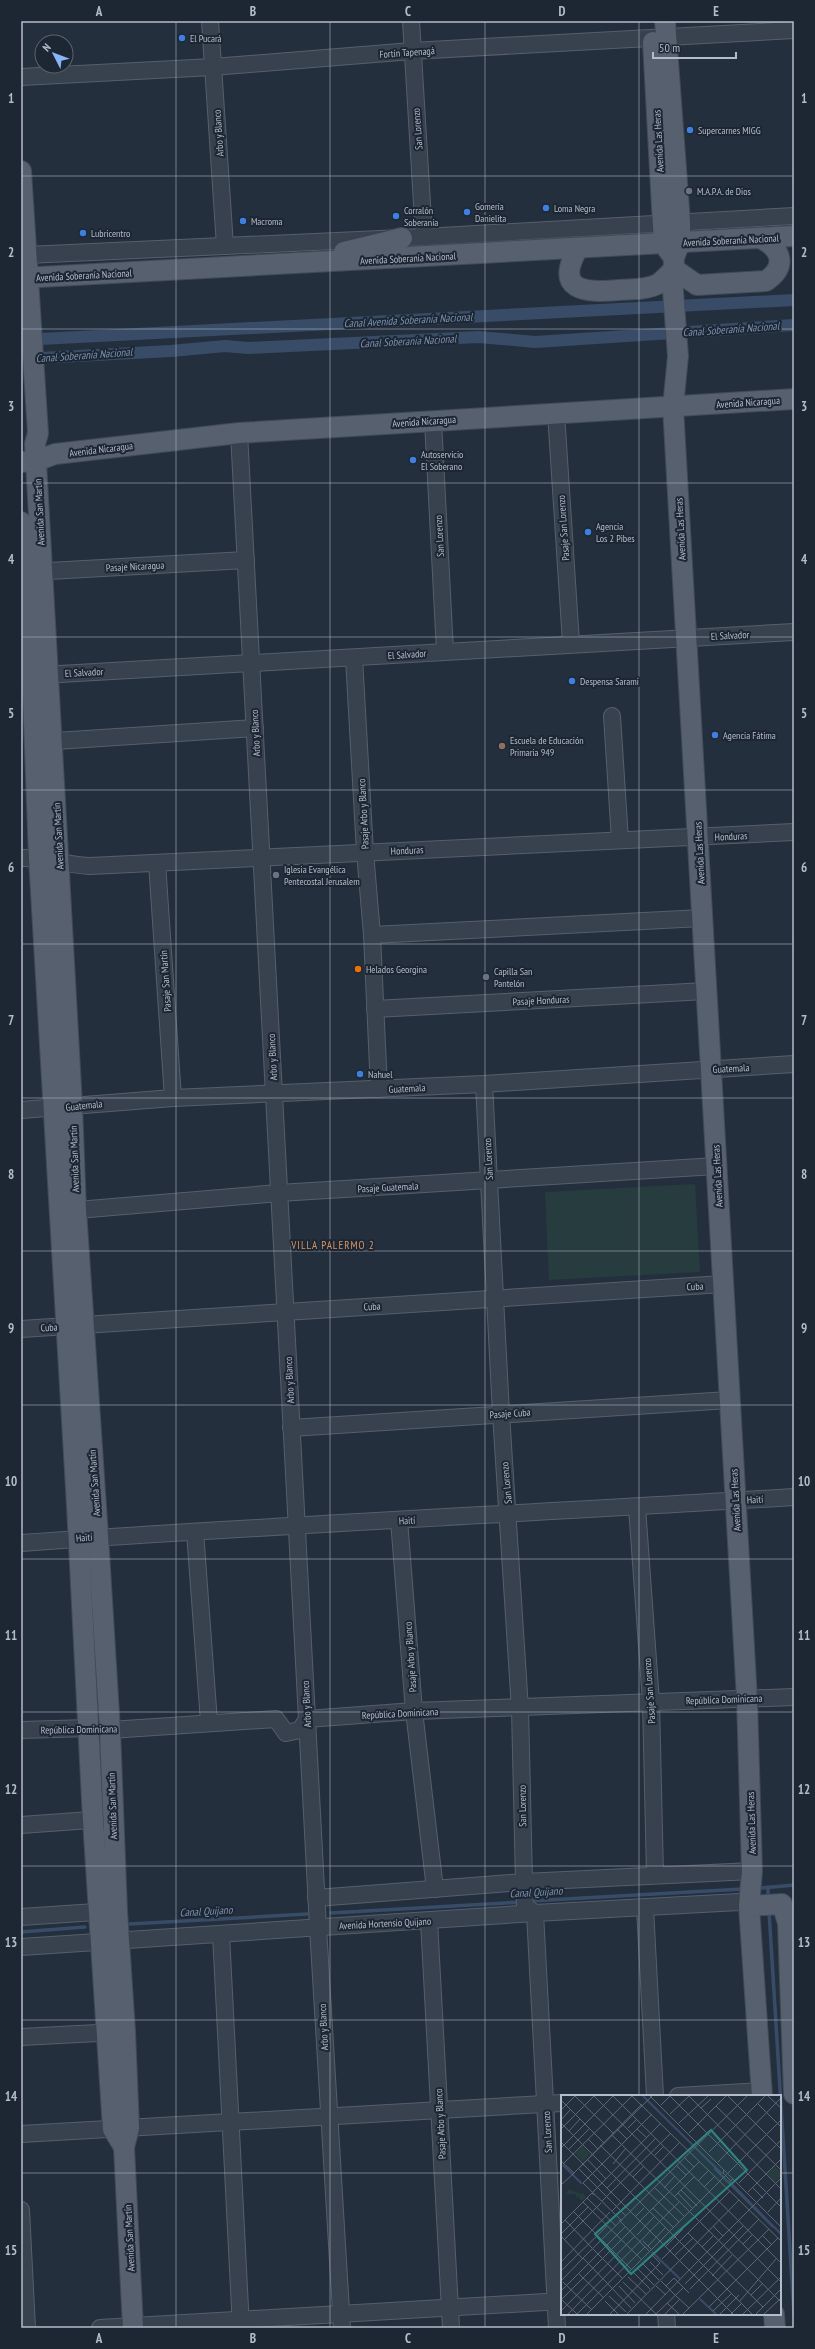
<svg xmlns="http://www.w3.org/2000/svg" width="815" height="2349" font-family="'PT Sans Narrow',sans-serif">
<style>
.green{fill:#263c3f}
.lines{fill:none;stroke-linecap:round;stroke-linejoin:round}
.stream{stroke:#394c67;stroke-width:3.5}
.canal{stroke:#394c67;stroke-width:12}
.minor-casing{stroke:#565f6c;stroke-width:18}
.major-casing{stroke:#414a57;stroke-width:22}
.minor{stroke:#38414e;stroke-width:16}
.major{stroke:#56606e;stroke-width:20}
.grid{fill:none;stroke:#b4bcc9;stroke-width:1;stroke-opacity:0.55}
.shop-dot{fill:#3f7fe0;stroke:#1d2633;stroke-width:1.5}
.worship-dot{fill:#6b7280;stroke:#1d2633;stroke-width:1.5}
.education-dot{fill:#8d6e63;stroke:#1d2633;stroke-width:1.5}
.food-dot{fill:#e8710a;stroke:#1d2633;stroke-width:1.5}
.labels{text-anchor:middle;stroke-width:4;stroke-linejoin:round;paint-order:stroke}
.poi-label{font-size:10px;fill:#b4bcc9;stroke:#1d2633;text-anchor:start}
.street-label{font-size:10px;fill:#b4bcc9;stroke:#1d2633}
.water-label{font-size:11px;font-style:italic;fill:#7c92b1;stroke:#1d2633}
.neighbourhood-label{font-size:11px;letter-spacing:1px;fill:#d59563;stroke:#1d2633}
.inset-river{fill:none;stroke:#394c67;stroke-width:2}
.inset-road{fill:none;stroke:#5e6776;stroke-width:1}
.view{fill:#308480;fill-opacity:0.15;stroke:#308480;stroke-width:2}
.inset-edge{fill:none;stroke:#b4bcc9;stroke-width:2}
.neatline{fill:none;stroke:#b4bcc9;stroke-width:1.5}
.grid-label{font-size:13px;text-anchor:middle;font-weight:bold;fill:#b4bcc9}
</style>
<rect width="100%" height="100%" fill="#242f3e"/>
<!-- green -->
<polygon class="green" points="695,1184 700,1272 549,1280 545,1192"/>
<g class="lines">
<!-- stream -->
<g class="stream">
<polyline points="768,1887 768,1898"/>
<polyline points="761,1888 794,1885"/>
<polyline points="530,1901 743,1889"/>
<polyline points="769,1911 794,2315"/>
<polyline points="331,1913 522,1902"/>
<polyline points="130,1924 307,1914"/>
<polyline points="21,1932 85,1927"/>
</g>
<!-- canal -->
<g class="canal">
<polyline points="21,340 794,300"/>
<polyline points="21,359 171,351 225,346 248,348 479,337 535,342 794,325"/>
</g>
<!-- minor casing -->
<g class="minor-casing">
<g id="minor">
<polyline points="210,21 225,246"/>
<polyline points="411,21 424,237"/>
<polyline points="21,77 213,67 412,51 794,30"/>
<polyline points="26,255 424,237 794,216"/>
<polyline points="556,413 571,643"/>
<polyline points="433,421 445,651"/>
<polyline points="239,433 318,1927 342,2328"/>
<polyline points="31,572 246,560"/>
<polyline points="354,658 365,852 372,935 379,1089"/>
<path d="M 21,668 C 35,668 46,674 60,674 L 794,632"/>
<polyline points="612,716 620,840"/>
<polyline points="40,742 255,728"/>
<path d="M 21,858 C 44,857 67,865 90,866 L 794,832"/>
<polyline points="157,863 173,1098"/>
<polyline points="372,935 702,918"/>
<polyline points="375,1009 706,991"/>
<polyline points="484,1084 501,1414 520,1709 524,1882 525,1906 535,1913 557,2328"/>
<polyline points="21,1110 173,1098 484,1084 794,1064"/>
<polyline points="65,1211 279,1193 716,1166"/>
<polyline points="21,1329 723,1284"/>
<polyline points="291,1428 729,1400"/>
<polyline points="637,1507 651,1702 655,1875"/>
<polyline points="399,1520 414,1711 435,1889"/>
<polyline points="195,1532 209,1722"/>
<path d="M 21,1543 C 278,1525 536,1513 794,1497"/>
<polyline points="21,1730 89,1728 110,1730 276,1719 286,1733 300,1730 307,1719 414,1711 794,1697"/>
<polyline points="21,1825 105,1819"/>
<polyline points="316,1898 524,1882 752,1871"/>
<polyline points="645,1908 655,2096"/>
<polyline points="21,1917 111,1911"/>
<polyline points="429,1921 451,2328"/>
<polyline points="221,1934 241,2328"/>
<polyline points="21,1947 535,1913 739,1902 749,1906"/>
<polyline points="21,2037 117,2032"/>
<polyline points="678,2096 762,2091"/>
<polyline points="21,2134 562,2103"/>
<polyline points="21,2210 27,2328"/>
<polyline points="666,2314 667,2328"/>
<polyline points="100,2328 562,2301"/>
</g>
</g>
<!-- major casing -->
<g class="major-casing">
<g id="major">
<polyline points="665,21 680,222 680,243 674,257 673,291 678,356 673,407 747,1699 752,1871 749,1906 762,2096"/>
<polyline points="653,42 664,244 671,254"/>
<polyline points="21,171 38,433 35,444 72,1105 76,1210 98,1536 110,1730 117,1911 125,2031 129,2128 124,2147 133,2328"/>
<path d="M 578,248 C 554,291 584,293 619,290 C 631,289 646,290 658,284 C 664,280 669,274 674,269 L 697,285 L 766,281 C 788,266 781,248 760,238"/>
<polyline points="344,252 402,238"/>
<polyline points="21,278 794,236"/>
<polyline points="21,462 36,461 55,454 239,433 794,399"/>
<polyline points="21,522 32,668 39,858 77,1506 93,1820 113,2129 124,2147"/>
<polyline points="749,1906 782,1904 788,1923 794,2094"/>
<polyline points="774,2314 775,2328"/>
</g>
</g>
<!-- minor -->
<use href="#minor" class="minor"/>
<!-- major -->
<use href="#major" class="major"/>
</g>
<!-- grid -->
<path class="grid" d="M 176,21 L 176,2328M 330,21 L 330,2328M 485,21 L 485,2328M 639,21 L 639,2096M 21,176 L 794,176M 21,329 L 794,329M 21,483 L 794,483M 21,637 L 794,637M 21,790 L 794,790M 21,944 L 794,944M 21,1098 L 794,1098M 21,1251 L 794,1251M 21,1405 L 794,1405M 21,1559 L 794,1559M 21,1712 L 794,1712M 21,1866 L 794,1866M 21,2020 L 794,2020M 21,2173 L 562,2173M 780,2173 L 794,2173M 639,2314 L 639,2328"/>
<!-- markers -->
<g class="shop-dot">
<circle cx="182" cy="38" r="4"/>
<circle cx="690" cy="130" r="4"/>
<circle cx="546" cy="208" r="4"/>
<circle cx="467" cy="212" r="4"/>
<circle cx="396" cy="216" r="4"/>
<circle cx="243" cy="221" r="4"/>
<circle cx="83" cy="233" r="4"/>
<circle cx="413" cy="460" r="4"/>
<circle cx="588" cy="532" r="4"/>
<circle cx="572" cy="681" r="4"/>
<circle cx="715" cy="735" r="4"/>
<circle cx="360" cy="1074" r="4"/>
</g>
<g class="worship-dot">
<circle cx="689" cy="191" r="4"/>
<circle cx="276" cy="875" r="4"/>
<circle cx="486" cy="977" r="4"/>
</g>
<circle class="education-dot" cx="502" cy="746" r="4"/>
<circle class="food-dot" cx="358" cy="969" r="4"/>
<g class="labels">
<!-- poi labels -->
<g class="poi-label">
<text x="190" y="42">El Pucará</text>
<text x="698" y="134">Supercarnes MIGG</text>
<text x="697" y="195">M.A.P.A. de Dios</text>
<text x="475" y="210">Gomería<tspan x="475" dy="12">Danielita</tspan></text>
<text x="554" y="212">Loma Negra</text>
<text x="404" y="214">Corralón<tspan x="404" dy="12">Soberanía</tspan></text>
<text x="251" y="225">Macroma</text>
<text x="91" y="237">Lubricentro</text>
<text x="421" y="458">Autoservicio<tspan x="421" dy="12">El Soberano</tspan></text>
<text x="596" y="530">Agencia<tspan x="596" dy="12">Los 2 Pibes</tspan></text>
<text x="580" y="685">Despensa Sarami</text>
<text x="723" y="739">Agencia Fátima</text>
<text x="510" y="744">Escuela de Educación<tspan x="510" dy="12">Primaria 949</tspan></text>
<text x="284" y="873">Iglesia Evangélica<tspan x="284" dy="12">Pentecostal Jerusalem</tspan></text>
<text x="366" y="973">Helados Georgina</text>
<text x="494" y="975">Capilla San<tspan x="494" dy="12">Pantelón</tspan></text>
<text x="368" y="1078">Nahuel</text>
</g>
<!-- street labels -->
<g class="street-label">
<text transform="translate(407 52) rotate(-4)" y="4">Fortín Tapenagá</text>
<text transform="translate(417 129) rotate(-94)" y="4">San Lorenzo</text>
<text transform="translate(218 133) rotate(-94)" y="4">Arbo y Blanco</text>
<text transform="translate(658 141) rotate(-93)" y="4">Avenida Las Heras</text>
<text transform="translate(731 240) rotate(-3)" y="4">Avenida Soberanía Nacional</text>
<text transform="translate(408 258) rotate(-3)" y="4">Avenida Soberanía Nacional</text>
<text transform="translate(84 275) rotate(-3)" y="4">Avenida Soberanía Nacional</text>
<text transform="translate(748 402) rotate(-4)" y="4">Avenida Nicaragua</text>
<text transform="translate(424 421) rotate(-4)" y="4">Avenida Nicaragua</text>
<text transform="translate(101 449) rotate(-7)" y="4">Avenida Nicaragua</text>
<text transform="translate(39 512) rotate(-93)" y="4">Avenida San Martín</text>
<text transform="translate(563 528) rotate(-94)" y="4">Pasaje San Lorenzo</text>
<text transform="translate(680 529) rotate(-93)" y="4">Avenida Las Heras</text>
<text transform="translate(439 536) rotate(-93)" y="4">San Lorenzo</text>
<text transform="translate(135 566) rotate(-3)" y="4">Pasaje Nicaragua</text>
<text transform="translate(730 635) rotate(-3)" y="4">El Salvador</text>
<text transform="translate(407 654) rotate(-4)" y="4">El Salvador</text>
<text transform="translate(84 672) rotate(-3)" y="4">El Salvador</text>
<text transform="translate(255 733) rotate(-93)" y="4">Arbo y Blanco</text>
<text transform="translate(363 814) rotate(-93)" y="4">Pasaje Arbo y Blanco</text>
<text transform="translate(58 836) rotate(-93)" y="4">Avenida San Martín</text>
<text transform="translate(731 836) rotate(-3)" y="4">Honduras</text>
<text transform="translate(407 850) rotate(-3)" y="4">Honduras</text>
<text transform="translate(699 853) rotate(-93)" y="4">Avenida Las Heras</text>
<text transform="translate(165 981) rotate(-94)" y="4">Pasaje San Martín</text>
<text transform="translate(541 1000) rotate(-3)" y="4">Pasaje Honduras</text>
<text transform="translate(272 1057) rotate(-93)" y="4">Arbo y Blanco</text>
<text transform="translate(731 1068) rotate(-3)" y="4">Guatemala</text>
<text transform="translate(407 1088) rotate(-3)" y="4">Guatemala</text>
<text transform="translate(84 1105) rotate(-6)" y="4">Guatemala</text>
<text transform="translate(74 1159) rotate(-92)" y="4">Avenida San Martín</text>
<text transform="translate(488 1159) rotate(-93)" y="4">San Lorenzo</text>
<text transform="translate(717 1176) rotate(-93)" y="4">Avenida Las Heras</text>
<text transform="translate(388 1187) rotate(-3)" y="4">Pasaje Guatemala</text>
<text transform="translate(695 1286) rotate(-3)" y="4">Cuba</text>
<text transform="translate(372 1306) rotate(-4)" y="4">Cuba</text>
<text transform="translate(49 1327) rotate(-4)" y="4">Cuba</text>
<text transform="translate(289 1380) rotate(-93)" y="4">Arbo y Blanco</text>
<text transform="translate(510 1413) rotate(-4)" y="4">Pasaje Cuba</text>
<text transform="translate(94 1483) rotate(-94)" y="4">Avenida San Martín</text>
<text transform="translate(506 1483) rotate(-95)" y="4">San Lorenzo</text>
<text transform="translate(755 1499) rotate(-3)" y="4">Haití</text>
<text transform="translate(735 1500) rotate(-93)" y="4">Avenida Las Heras</text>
<text transform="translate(407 1520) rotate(-3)" y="4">Haití</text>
<text transform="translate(84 1537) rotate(-5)" y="4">Haití</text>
<text transform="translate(410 1657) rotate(-94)" y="4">Pasaje Arbo y Blanco</text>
<text transform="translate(649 1691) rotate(-94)" y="4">Pasaje San Lorenzo</text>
<text transform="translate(724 1699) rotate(-2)" y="4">República Dominicana</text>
<text transform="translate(306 1704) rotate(-93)" y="4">Arbo y Blanco</text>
<text transform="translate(400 1713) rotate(-3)" y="4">República Dominicana</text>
<text transform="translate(79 1729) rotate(-1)" y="4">República Dominicana</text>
<text transform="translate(112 1806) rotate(-92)" y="4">Avenida San Martín</text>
<text transform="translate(522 1806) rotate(-91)" y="4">San Lorenzo</text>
<text transform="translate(751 1823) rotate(-92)" y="4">Avenida Las Heras</text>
<text transform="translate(385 1923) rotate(-3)" y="4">Avenida Hortensio Quijano</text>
<text transform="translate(323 2027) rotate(-93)" y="4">Arbo y Blanco</text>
<text transform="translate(440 2124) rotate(-93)" y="4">Pasaje Arbo y Blanco</text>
<text transform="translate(547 2132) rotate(-93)" y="4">San Lorenzo</text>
<text transform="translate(129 2238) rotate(-93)" y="4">Avenida San Martín</text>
</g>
<!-- water labels -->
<g class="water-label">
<text transform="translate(408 320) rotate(-3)" y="4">Canal Avenida Soberanía Nacional</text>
<text transform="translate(731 329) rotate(-4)" y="4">Canal Soberanía Nacional</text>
<text transform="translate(408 341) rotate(-3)" y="4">Canal Soberanía Nacional</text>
<text transform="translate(84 355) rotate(-4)" y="4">Canal Soberanía Nacional</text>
<text transform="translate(536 1892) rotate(-3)" y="4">Canal Quijano</text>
<text transform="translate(206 1911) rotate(-3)" y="4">Canal Quijano</text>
</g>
<!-- neighbourhood labels -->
<g class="neighbourhood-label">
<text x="333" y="1249">VILLA PALERMO 2</text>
</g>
</g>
<!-- overview -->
<g transform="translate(561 2095)">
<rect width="220" height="220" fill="#242f3e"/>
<path d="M 21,51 L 29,59 L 22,67 L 14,59 ZM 214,71 L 220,77 L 220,81 L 214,87 L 206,79 ZM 8,94 L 19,99 L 22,98 L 25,102 L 20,106 L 17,100 L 16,104 L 14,99 L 5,99 Z" fill="#263c3f"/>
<path class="inset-river" d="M 82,1 L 161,79M 2,70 L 21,89M 153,73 L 212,132M 168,86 L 220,139M 91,157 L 119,184M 139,204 L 155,219"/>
<path class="inset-road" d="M 33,1 L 220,187M 52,1 L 220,168M 71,1 L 220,146M 89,1 L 220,132M 109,1 L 220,112M 167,1 L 220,54M 207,1 L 220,13M 0,5 L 43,48M 196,8 L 220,32M 81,9 L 13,78 L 91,1M 100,10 L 109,1M 155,11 L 220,75M 140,13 L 150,4M 0,15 L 14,1 L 53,39M 109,19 L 128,1 L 220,94M 0,25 L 10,14M 0,28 L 191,219M 118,28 L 147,1M 67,33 L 76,24M 0,34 L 33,1M 56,34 L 66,44M 76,34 L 86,43M 8,36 L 19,24M 128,38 L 165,1M 51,40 L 220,207M 27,44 L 37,54M 0,47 L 172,219M 39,50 L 118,127M 0,53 L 52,1M 7,55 L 29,33M 148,57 L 204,1M 94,60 L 103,51M 123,62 L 133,72M 26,64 L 45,84M 0,66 L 13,78 L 0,90M 157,67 L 220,3M 2,69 L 71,1M 52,69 L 65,53M 115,70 L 125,80M 17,73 L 65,121M 163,75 L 162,78 L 170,86 L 172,83M 72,82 L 83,71M 137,86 L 148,75M 178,88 L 220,45M 93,92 L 124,122M 143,92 L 154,81M 46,93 L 95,43M 103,93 L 114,81M 192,93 L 202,103M 120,95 L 136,111M 32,97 L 100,28M 187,97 L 220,64M 117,98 L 132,114M 113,102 L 133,82M 26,103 L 55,131M 41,106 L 110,38M 22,107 L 81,165M 64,112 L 73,103M 92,113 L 113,133M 51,116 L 119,47M 13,117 L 71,175M 207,117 L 220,103M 74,122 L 83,113M 4,125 L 31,153M 58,125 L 89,157M 61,126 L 22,88 L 91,19M 0,129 L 31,98 L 33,100M 152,131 L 162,141M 127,138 L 202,212M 0,139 L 27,112M 76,140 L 93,122M 201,140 L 210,149M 0,141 L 21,163M 3,145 L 40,108M 82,146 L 91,155M 182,149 L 191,140M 87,151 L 104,133M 104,152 L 122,134M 141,152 L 152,141M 32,154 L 62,184M 113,161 L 132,143M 22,163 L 70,213M 101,164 L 169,96M 20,165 L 186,1M 137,166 L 220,83M 0,167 L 49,117M 89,167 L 102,180M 81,168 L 98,185M 76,173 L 93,190M 0,176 L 46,131M 72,177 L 89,194M 18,179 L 43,203M 151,181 L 171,160M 67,182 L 85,199M 0,186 L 22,163M 100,186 L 114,200M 2,187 L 31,215M 62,187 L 95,219 L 123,192M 124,189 L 182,131M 58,191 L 74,208M 95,191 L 105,200M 105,191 L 113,183 L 128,198M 129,194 L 198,124M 0,196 L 64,132M 114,200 L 128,213M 190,200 L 201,189M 48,201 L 65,217M 0,204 L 16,219M 0,205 L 139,66M 44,206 L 57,219M 178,207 L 215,164M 106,208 L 118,219M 148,212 L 217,143M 0,216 L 74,141M 152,216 L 170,199M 7,219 L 118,107M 16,219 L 84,152M 26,219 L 220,25M 49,219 L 99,168 L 90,159M 66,219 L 178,105M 85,219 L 137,166M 104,219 L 119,204M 122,219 L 208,134M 159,219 L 178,200M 170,219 L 180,209M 182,219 L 220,182M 195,219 L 220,194M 203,219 L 220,203"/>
<path class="view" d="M 150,35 L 186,75 L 70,179 L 34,139 Z"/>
<rect width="220" height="220" class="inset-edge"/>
</g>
<!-- border -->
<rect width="815" height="2349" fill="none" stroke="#1d2633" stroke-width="44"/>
<!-- north arrow -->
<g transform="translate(54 54) rotate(312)"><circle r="19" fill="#1d2633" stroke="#59626f"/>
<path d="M0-3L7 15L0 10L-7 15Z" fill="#8ab4f8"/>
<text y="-6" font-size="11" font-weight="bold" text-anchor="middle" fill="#b4bcc9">N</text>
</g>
<!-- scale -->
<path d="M653 52v6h83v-6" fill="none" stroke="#b4bcc9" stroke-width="2"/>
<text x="659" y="52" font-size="12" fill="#b4bcc9" stroke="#1d2633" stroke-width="3" paint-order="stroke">50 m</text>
<rect x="22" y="22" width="771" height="2305" class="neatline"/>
<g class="grid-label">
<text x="99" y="16">A</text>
<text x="253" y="16">B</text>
<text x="408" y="16">C</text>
<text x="562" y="16">D</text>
<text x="716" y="16">E</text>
<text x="11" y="103">1</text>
<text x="804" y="103">1</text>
<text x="11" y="257">2</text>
<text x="804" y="257">2</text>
<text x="11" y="411">3</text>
<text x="804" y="411">3</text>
<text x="11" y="564">4</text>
<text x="804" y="564">4</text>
<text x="11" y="718">5</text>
<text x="804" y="718">5</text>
<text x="11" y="872">6</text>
<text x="804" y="872">6</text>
<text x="11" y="1025">7</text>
<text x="804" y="1025">7</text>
<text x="11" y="1179">8</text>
<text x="804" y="1179">8</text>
<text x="11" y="1333">9</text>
<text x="804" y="1333">9</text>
<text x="11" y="1486">10</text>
<text x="804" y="1486">10</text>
<text x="11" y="1640">11</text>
<text x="804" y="1640">11</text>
<text x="11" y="1794">12</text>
<text x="804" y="1794">12</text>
<text x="11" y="1947">13</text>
<text x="804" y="1947">13</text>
<text x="11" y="2101">14</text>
<text x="804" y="2101">14</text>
<text x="11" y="2255">15</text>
<text x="804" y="2255">15</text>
<text x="99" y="2343">A</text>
<text x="253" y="2343">B</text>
<text x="408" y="2343">C</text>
<text x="562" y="2343">D</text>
<text x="716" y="2343">E</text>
</g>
</svg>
